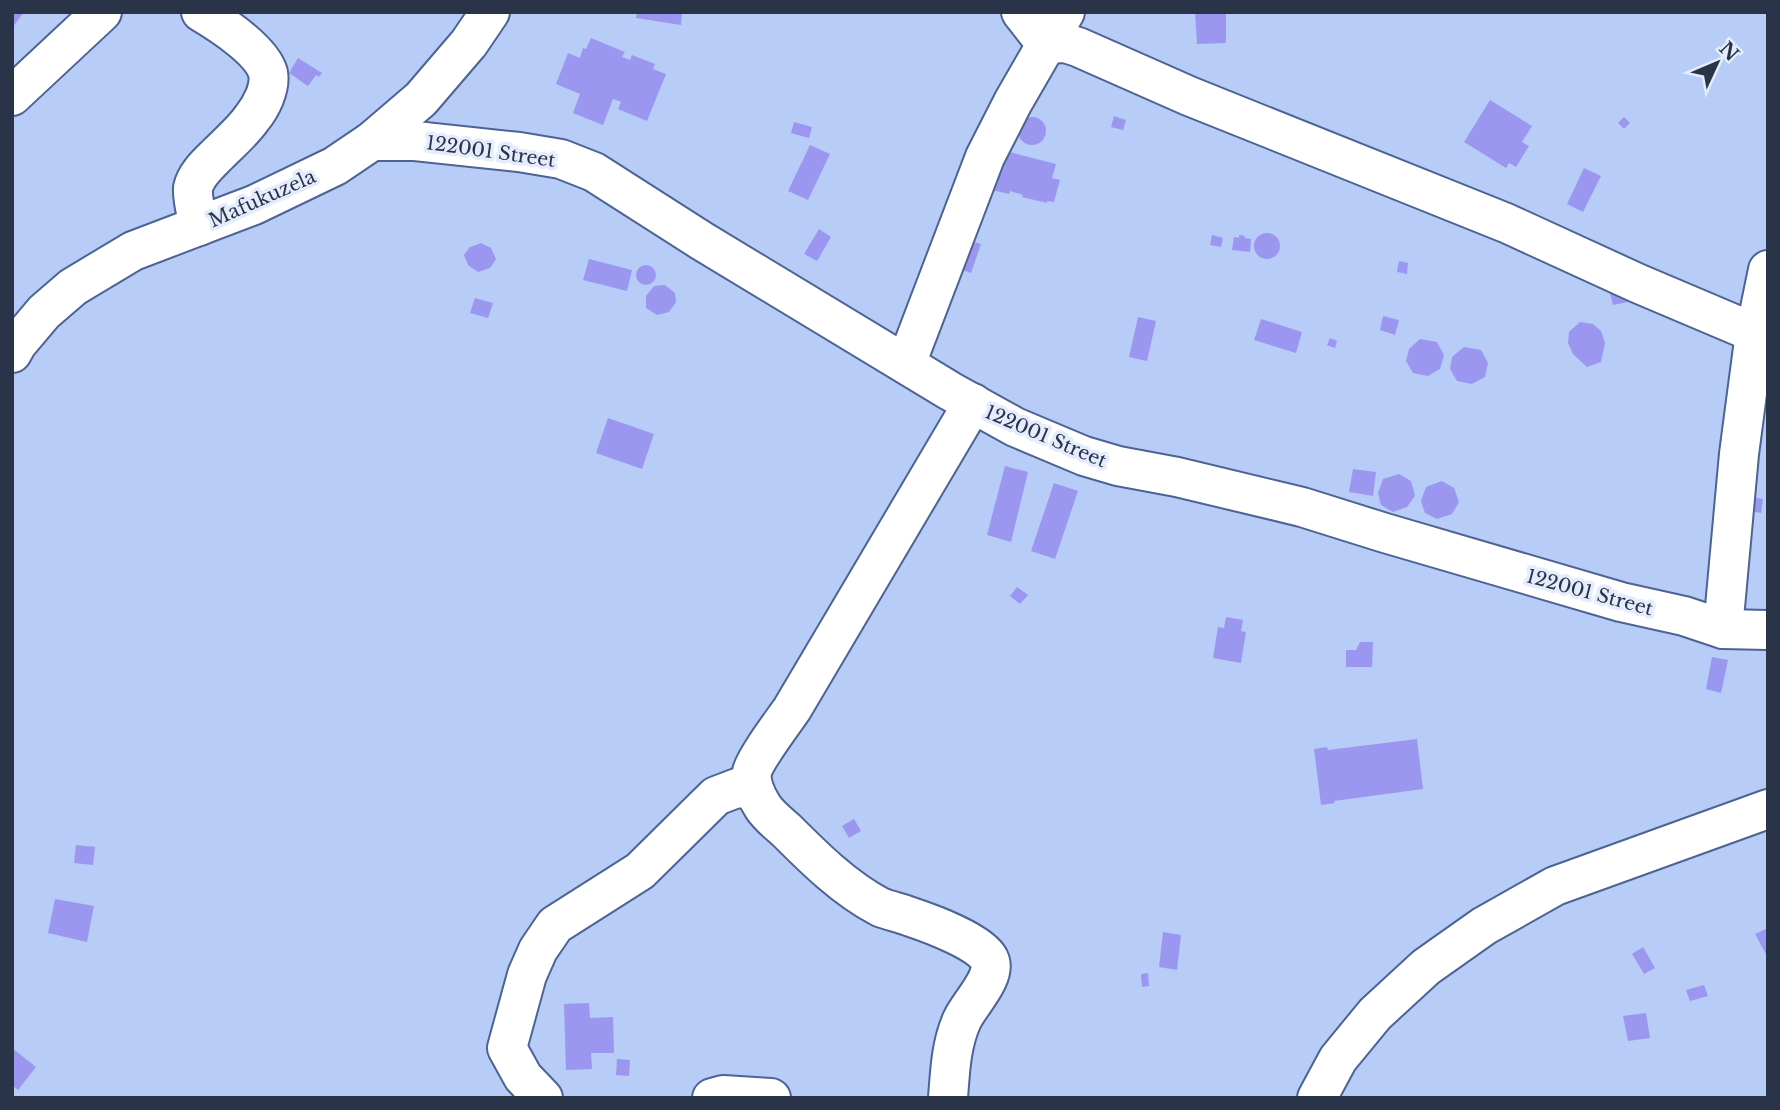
<svg xmlns="http://www.w3.org/2000/svg" width="1780" height="1110" font-family="'Libre Baskerville',serif">
<style>
.building{fill:#9b97f1}
.lines{fill:none;stroke-linecap:round;stroke-linejoin:round}
.minor-casing{stroke:#4d6393;stroke-width:42}
.major-casing{stroke:#4d6393;stroke-width:42}
.minor{stroke:#fff;stroke-width:38}
.major{stroke:#fff;stroke-width:38}
.labels{text-anchor:middle;stroke-width:7;stroke-linejoin:round;paint-order:stroke}
.street-label{font-size:19px;fill:#2a3449;stroke:#e4ecfd}
</style>
<rect width="100%" height="100%" fill="#b7ccf6"/>
<!-- building -->
<g class="building">
<polygon points="12,12 24,12 12,28"/>
<polygon points="637,12 682,12 681,25 636,18"/>
<polygon points="1195,12 1226,12 1226,43 1197,44"/>
<polygon points="591,38 625,52 622,57 630,60 632,55 655,64 653,69 666,74 647,121 618,109 621,102 613,99 603,125 573,113 580,94 556,84 568,53 580,58 583,48 586,49"/>
<polygon points="298,58 322,73 319,77 316,75 308,86 289,73"/>
<polygon points="1490,100 1532,126 1522,142 1529,146 1516,167 1509,163 1506,168 1464,142"/>
<polygon points="1114,116 1126,120 1123,130 1111,127"/>
<polygon points="1624,117 1630,123 1624,129 1618,123"/>
<circle cx="1032" cy="131" r="14"/>
<polygon points="794,122 812,127 809,138 791,133"/>
<polygon points="810,145 830,154 808,200 788,191"/>
<polygon points="1002,150 1056,164 1052,178 1060,180 1054,202 1047,201 1047,203 1022,197 1023,195 1010,191 1009,194 992,190"/>
<polygon points="1584,168 1601,176 1583,212 1567,204"/>
<polygon points="819,229 831,237 817,261 804,254"/>
<circle cx="1267" cy="246" r="13"/>
<polygon points="1212,235 1223,238 1221,247 1210,245"/>
<polygon points="1239,235 1245,236 1244,238 1251,239 1250,252 1232,250 1234,237 1239,238"/>
<polygon points="966,240 981,244 971,273 957,268"/>
<polygon points="481,243 491,248 496,259 490,268 478,272 468,265 464,255 470,247"/>
<polygon points="589,259 632,270 627,291 583,280"/>
<polygon points="1399,261 1408,263 1407,274 1397,272"/>
<circle cx="646" cy="275" r="10"/>
<polygon points="665,285 675,293 676,302 669,312 657,315 646,308 646,296 654,286"/>
<polygon points="1630,289 1632,301 1613,305 1610,293"/>
<polygon points="475,298 493,303 488,318 470,313"/>
<polygon points="1383,316 1399,320 1395,335 1380,330"/>
<polygon points="1138,317 1156,321 1147,361 1129,357"/>
<polygon points="1261,319 1302,332 1296,353 1254,340"/>
<polygon points="1580,322 1593,324 1601,331 1605,343 1601,362 1587,367 1573,354 1568,343 1569,332"/>
<polygon points="1330,338 1337,341 1335,348 1327,345"/>
<polygon points="1420,339 1437,342 1444,355 1440,369 1428,376 1413,373 1406,361 1409,349"/>
<polygon points="1464,347 1481,350 1488,363 1485,377 1472,384 1457,381 1450,369 1452,357"/>
<polygon points="608,418 654,434 642,469 596,453"/>
<polygon points="1005,466 1028,472 1011,542 987,535"/>
<polygon points="1353,469 1376,472 1373,496 1349,492"/>
<polygon points="1399,474 1411,481 1415,496 1407,507 1393,512 1381,505 1378,493 1383,479"/>
<polygon points="1442,481 1454,488 1459,502 1452,514 1437,519 1425,513 1421,501 1426,487"/>
<polygon points="1054,483 1078,491 1055,559 1031,551"/>
<polygon points="1746,496 1763,499 1761,513 1744,510"/>
<polygon points="1017,587 1028,595 1020,604 1010,596"/>
<polygon points="1226,617 1243,620 1241,631 1246,632 1241,663 1213,658 1218,627 1224,628"/>
<polygon points="1360,642 1373,642 1372,667 1346,667 1346,650 1356,650"/>
<polygon points="1712,657 1728,660 1721,693 1706,689"/>
<polygon points="1417,739 1423,789 1334,801 1335,803 1321,805 1314,749 1327,747 1328,750"/>
<polygon points="854,819 861,831 849,838 842,826"/>
<polygon points="76,845 95,847 93,865 74,863"/>
<polygon points="55,899 94,906 87,942 48,933"/>
<polygon points="1768,928 1768,958 1755,934"/>
<polygon points="1163,932 1181,935 1177,970 1159,967"/>
<polygon points="1643,947 1655,968 1644,974 1632,954"/>
<polygon points="1148,973 1149,986 1142,987 1141,974"/>
<polygon points="1704,985 1708,996 1690,1001 1686,990"/>
<polygon points="589,1003 590,1018 613,1017 614,1053 591,1053 592,1069 566,1070 564,1004"/>
<polygon points="1646,1013 1650,1038 1628,1041 1623,1016"/>
<polygon points="12,1048 36,1067 18,1090 12,1085"/>
<polygon points="617,1059 630,1060 629,1076 616,1075"/>
</g>
<g class="lines">
<!-- minor casing -->
<g class="minor-casing">
<g id="minor">
<polyline points="1021,12 1046,44 1065,43 1078,47 1189,96 1506,223 1637,283 1755,333 1739,454 1723,629"/>
<polyline points="12,96 102,12"/>
<polyline points="372,141 415,141 519,152 561,159 594,172 702,241 950,391 1015,427 1084,456 1118,466 1177,477 1302,507 1385,533 1621,602 1684,616 1723,629 1768,630"/>
<path d="M 199,226 C 197,215 192,200 193,188 C 196,174 209,163 218,154 C 230,142 243,131 252,118 C 261,107 271,88 268,73 C 262,50 221,24 201,12"/>
<polyline points="1768,270 1755,333 1768,338"/>
<polyline points="906,364 985,157 1013,102 1065,12"/>
<polyline points="543,1098 523,1077 507,1048 527,975 538,950 555,925 640,871 716,796 737,788 754,790"/>
<polyline points="712,1098 723,1095 771,1098"/>
<path d="M 948,1098 C 950,1072 951,1044 962,1020 C 969,1004 998,976 989,959 C 981,942 929,923 911,917 C 901,913 890,911 880,907 C 844,888 814,858 786,830 C 778,823 769,816 763,807 C 757,798 750,783 752,772 C 755,759 783,722 792,709 L 973,403"/>
<polyline points="1317,1098 1338,1059 1375,1014 1426,967 1484,926 1555,886 1768,809"/>
</g>
</g>
<!-- major casing -->
<g class="major-casing">
<polyline id="major" points="12,353 17,344 44,312 73,287 133,251 254,205 335,166 372,141 421,99 469,43 490,12"/>
</g>
<!-- minor -->
<use href="#minor" class="minor"/>
<!-- major -->
<use href="#major" class="major"/>
</g>
<g class="labels">
<!-- street labels -->
<g class="street-label">
<text transform="translate(491 151) rotate(8)" y="7">122001 Street</text>
<text transform="translate(262 198) rotate(-24)" y="7">Mafukuzela</text>
<text transform="translate(1046 436) rotate(23)" y="7">122001 Street</text>
<text transform="translate(1590 592) rotate(15)" y="7">122001 Street</text>
</g>
</g>
<!-- border -->
<rect width="1780" height="1110" fill="none" stroke="#2a3449" stroke-width="28"/>
<!-- north arrow -->
<g transform="translate(1717 63) rotate(46)" stroke="#e4ecfd" stroke-width="5" paint-order="stroke">
<path d="M0-5L12 26L0 18L-12 26Z" fill="#2a3449"/>
<text y="-10" font-size="19" font-weight="bold" text-anchor="middle" fill="#2a3449">N</text>
</g>
</svg>
